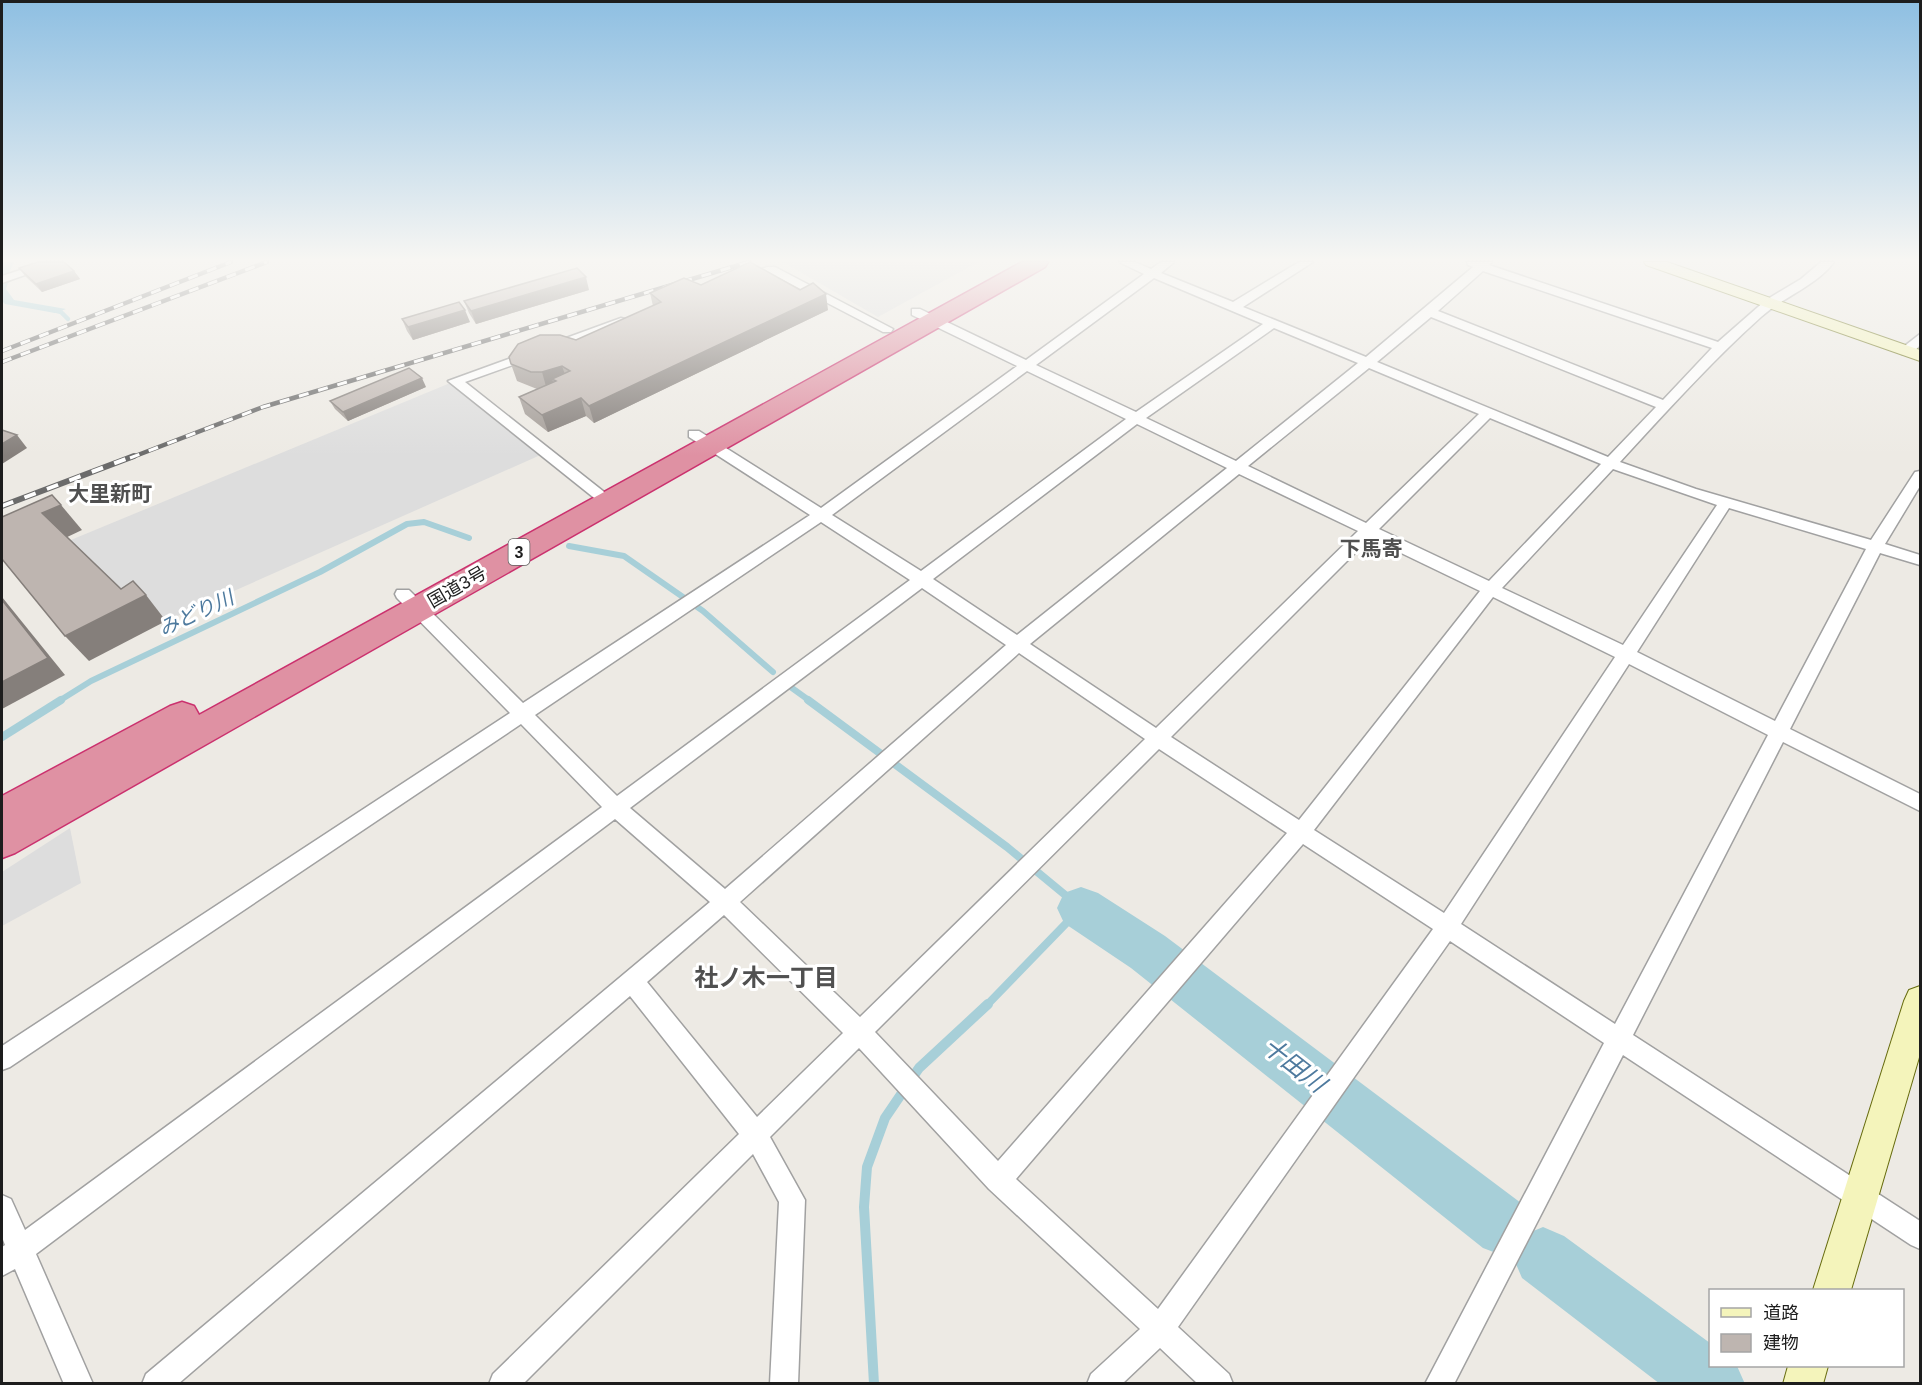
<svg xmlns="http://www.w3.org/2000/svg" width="1922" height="1385" font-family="Helvetica,'Noto Sans JP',sans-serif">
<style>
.parking{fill:#ddd}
.water{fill:#a7cfd8}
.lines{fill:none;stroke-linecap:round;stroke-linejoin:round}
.stream-far3{stroke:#a7cfd8;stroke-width:4.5}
.stream-far2{stroke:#a7cfd8;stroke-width:6}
.stream-far1{stroke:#a7cfd8;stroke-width:8}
.stream{stroke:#a7cfd8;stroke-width:10}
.river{fill:#a7cfd8;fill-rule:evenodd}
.street-casing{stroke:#a1a1a1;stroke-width:3}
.secondary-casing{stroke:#666b0d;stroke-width:2}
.highway-casing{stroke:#cb316e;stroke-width:3}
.street{fill:#fff;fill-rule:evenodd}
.secondary{fill:#f4f4bb;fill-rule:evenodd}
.highway{fill:#df91a3;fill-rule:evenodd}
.rail-far1-casing{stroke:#6b6b6b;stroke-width:4.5}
.rail-casing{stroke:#6b6b6b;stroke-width:6}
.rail-far1{stroke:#fff;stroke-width:3;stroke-dasharray:10;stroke-linecap:butt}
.rail{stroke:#fff;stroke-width:4;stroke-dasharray:12;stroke-linecap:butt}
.wall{fill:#a39c97}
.shaded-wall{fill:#857f7b}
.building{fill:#beb5b0;stroke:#857f7b;stroke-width:1.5}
.labels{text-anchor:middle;stroke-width:6;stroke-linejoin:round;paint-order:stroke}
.shield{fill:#fff;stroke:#616161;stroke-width:1.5}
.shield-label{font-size:16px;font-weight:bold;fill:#1d1d1d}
.street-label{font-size:18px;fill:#1d1d1d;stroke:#fff}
.water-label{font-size:20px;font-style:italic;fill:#4e7a9e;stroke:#fff}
.quarter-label{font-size:21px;font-weight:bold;fill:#505050;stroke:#fff}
.near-neighbourhood-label{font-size:24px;font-weight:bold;fill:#505050;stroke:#fff}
.near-water-label{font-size:24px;font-style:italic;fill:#4e7a9e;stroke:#fff}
</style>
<rect width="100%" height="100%" fill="#edeae4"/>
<!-- parking -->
<g class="parking">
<polygon points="783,262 978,262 878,317"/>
<polygon points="455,381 545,453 155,626 66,542"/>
<polygon points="70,828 81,883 2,926 2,872"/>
</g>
<!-- water -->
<polygon class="water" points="2,262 14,262 9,273 18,277 8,283 6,289 14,300 66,309 55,313 5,304 2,301"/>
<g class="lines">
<!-- stream-far3 -->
<polyline class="stream-far3" points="50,309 61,312 68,319"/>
<!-- stream-far2 -->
<g class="stream-far2">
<polyline points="569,546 624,556 703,611 773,672"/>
<polyline points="785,683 810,701"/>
<polyline points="59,701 91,681 320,572 407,524 424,522 469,538"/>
</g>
<!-- stream-far1 -->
<g class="stream-far1">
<polyline points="808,700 1007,847 1081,908 986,1006"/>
<polyline points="2,737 61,700"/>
</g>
<!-- stream -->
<polyline class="stream" points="874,1384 864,1207 867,1167 885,1118 919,1068 988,1004"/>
<!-- river -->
<polygon class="river" points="1081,887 1098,893 1165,936 1525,1206 1533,1227 1531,1232 1543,1227 1564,1236 1710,1343 1710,1366 1737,1366 1745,1384 1660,1384 1522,1278 1513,1257 1516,1251 1504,1256 1483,1248 1131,968 1064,923 1057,908 1064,893"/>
<!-- street casing -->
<g class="street-casing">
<g id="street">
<polygon points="45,262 62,262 2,283 2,276"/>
<path d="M 1119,262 L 1135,262 L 1151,269 L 1161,262 L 1174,262 L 1161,273 L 1233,302 L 1299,262 L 1313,262 L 1243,307 L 1366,357 L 1473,267 L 1468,265 L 1467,262 L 1492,262 L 1489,265 L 1718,342 L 1766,300 L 1801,279 L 1821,262 L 1834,262 C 1816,286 1783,297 1761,317 C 1711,362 1666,412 1620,462 L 1696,489 L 1871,540 L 1915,472 L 1920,471 L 1920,486 L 1885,544 L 1920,555 L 1920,565 L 1880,553 L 1790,729 L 1920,794 L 1920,811 L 1783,742 L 1633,1035 L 1920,1221 L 1920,1249 L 1911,1245 L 1623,1055 L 1454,1384 L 1425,1384 L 1604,1043 L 1450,941 L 1178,1327 L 1229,1374 L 1233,1384 L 1198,1384 L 1160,1348 L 1122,1384 L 1087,1384 L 1091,1374 L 1140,1329 L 989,1189 L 859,1048 L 770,1137 L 805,1200 L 798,1384 L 770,1384 L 779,1202 L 753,1154 L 523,1384 L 489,1384 L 493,1374 L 739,1134 L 630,996 L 178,1384 L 142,1384 L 146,1374 L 710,902 L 615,819 L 36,1254 L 93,1384 L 64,1384 L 15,1269 L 2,1276 L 2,1247 L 5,1245 L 2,1237 L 2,1195 L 11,1199 L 25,1230 L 602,807 L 521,724 L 10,1067 L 2,1070 L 2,1046 L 510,713 L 397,598 L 395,594 L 397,590 L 409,590 L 523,703 L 810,515 L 689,437 L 689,431 L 699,431 L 821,508 L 1017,366 L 912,315 L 912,309 L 920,309 L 1026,360 L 1144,274 ZM 1483,271 L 1712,348 L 1663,400 L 1438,311 ZM 1154,278 L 1263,324 L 1136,412 L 1036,365 ZM 1431,317 L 1656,407 L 1608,457 L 1377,362 ZM 1274,328 L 1358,363 L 1236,461 L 1146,418 ZM 1369,368 L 1479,414 L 1366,523 L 1248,466 ZM 1027,371 L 1126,419 L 921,571 L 832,515 ZM 1490,418 L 1601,464 L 1489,581 L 1379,529 ZM 1137,424 L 1227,468 L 1017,635 L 933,579 ZM 1613,469 L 1717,505 L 1623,645 L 1502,588 ZM 1239,474 L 1358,531 L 1156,728 L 1030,644 ZM 1729,508 L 1866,549 L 1775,721 L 1637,652 ZM 821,522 L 910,580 L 617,796 L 535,715 ZM 1370,538 L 1480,591 L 1299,820 L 1171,737 ZM 922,588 L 1006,645 L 725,889 L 630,808 ZM 1493,597 L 1615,657 L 1444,913 L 1314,830 ZM 1019,653 L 1145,739 L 860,1017 L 740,902 ZM 1629,664 L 1768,735 L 1615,1024 L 1461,924 ZM 1159,749 L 1287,833 L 998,1161 L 875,1032 ZM 1303,844 L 1433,929 L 1158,1309 L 1016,1179 ZM 724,915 L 843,1033 L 757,1117 L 647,982 Z"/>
<polygon points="767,267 775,267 893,329 891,332 883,332 770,273 743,283 737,279"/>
<polygon points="621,318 625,319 625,325 465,382 613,499 616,502 613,505 603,505 448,381"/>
<polygon points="1920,334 1920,345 1912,354 1902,354 1902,348"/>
</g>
</g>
<!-- secondary casing -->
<g class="secondary-casing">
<g id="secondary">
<polygon points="1644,262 1667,262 1920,350 1920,361 1646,265"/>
<polygon points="1920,986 1920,1054 1851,1290 1813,1290 1904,1001 1909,990"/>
<polygon points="1788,1366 1828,1366 1823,1384 1783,1384"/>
</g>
</g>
<!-- highway casing -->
<g class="highway-casing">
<polygon id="highway" points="1022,262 1048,262 1045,267 15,853 2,858 2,796 170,706 182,702 194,706 199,715"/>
</g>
<!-- street -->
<use href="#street" class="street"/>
<!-- secondary -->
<use href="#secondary" class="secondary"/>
<!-- highway -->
<use href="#highway" class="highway"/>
<!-- rail-far1 casing -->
<g class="rail-far1-casing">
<g id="rail-far1">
<polyline points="2,351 231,262"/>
<polyline points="2,362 267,262"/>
<polyline points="130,458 263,407 749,262"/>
</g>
</g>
<!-- rail casing -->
<g class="rail-casing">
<polyline id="rail" points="2,506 134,456"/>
</g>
<!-- rail-far1 -->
<use href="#rail-far1" class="rail-far1"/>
<!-- rail -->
<use href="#rail" class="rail"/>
</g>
<!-- wall -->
<g class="wall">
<polygon points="19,268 74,271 80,279 42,292 25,276"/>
<polygon points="701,285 828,310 594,423 586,416 548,432 525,414 519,397 537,389 517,381 511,364 576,340 653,306 650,293"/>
<polygon points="589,290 476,324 469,313 464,301"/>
<polygon points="402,319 470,322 413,340 407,331"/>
<polygon points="426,387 348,421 335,409 330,401"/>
</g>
<!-- shaded-wall -->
<g class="shaded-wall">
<polygon points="74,271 80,279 42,292 36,284"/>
<polygon points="586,277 589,290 476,324 471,311"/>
<polygon points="826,294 828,310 594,423 589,406"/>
<polygon points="465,310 470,322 413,340 408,327"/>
<polygon points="562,366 568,383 556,381 552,379 555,387 547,390 542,372"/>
<polygon points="422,378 426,387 348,421 343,412"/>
<polygon points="581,398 586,416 548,432 542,415"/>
<polygon points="17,435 27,448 2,464 2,444"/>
<polygon points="61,505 82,530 63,539 42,513"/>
<polygon points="146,595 166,621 89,661 65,636"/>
<polygon points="2,597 65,675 2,709"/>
</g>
<!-- building -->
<g class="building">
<polygon points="38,262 64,262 74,271 36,284 19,268"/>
<polygon points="750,262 800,290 813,283 826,294 589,406 581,398 542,415 519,397 556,381 552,379 570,371 562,366 542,372 531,372 511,364 509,357 518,344 540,335 560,335 576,340 661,302 650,293 684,278 701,285"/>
<polygon points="577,268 586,277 471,311 464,301"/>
<polygon points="459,302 465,310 408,327 402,319"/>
<polygon points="409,368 422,378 343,412 330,401"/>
<polygon points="2,430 17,435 2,444"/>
<polygon points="52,495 61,505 42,513 121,589 133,581 146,595 65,636 2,559 2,517"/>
<polygon points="2,600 48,658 2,682"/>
</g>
<!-- sky -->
<linearGradient id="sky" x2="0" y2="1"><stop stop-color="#8ebfe2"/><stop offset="0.57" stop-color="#f7f6f3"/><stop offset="1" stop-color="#f7f6f3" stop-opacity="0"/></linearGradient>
<rect width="1922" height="456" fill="url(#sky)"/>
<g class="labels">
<!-- shield labels -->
<rect class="shield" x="508.5" y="539" width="21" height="26" rx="4.5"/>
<g class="shield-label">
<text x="519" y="558">3</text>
</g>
<!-- street labels -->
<g class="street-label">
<text transform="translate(457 587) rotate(-30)" y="6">国道3号</text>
</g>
<!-- water labels -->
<g class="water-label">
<text transform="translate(196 613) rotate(-25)" y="7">みどり川</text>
</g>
<!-- quarter labels -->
<g class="quarter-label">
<text x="110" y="501">大里新町</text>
<text x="1371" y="556">下馬寄</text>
</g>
<!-- near-neighbourhood labels -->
<g class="near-neighbourhood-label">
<text x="766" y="986">社ノ木一丁目</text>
</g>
<!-- near-water labels -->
<g class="near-water-label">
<text transform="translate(1294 1065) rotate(38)" y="8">十田川</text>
</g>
</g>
<!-- border -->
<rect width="1922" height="1385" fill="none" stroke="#1d1d1d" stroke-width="6"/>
<!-- legend -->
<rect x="1709" y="1289" width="195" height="78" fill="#ffffff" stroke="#a5a5a5" stroke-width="1.5"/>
<rect x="1721" y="1308" width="30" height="9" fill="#f4f4bb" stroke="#a5a5a5" stroke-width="1.5"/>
<text x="1763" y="1319" font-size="18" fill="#1d1d1d">道路</text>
<rect x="1721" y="1334" width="30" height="18" fill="#beb5b0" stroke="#a5a5a5" stroke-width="1.5"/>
<text x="1763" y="1349" font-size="18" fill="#1d1d1d">建物</text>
</svg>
